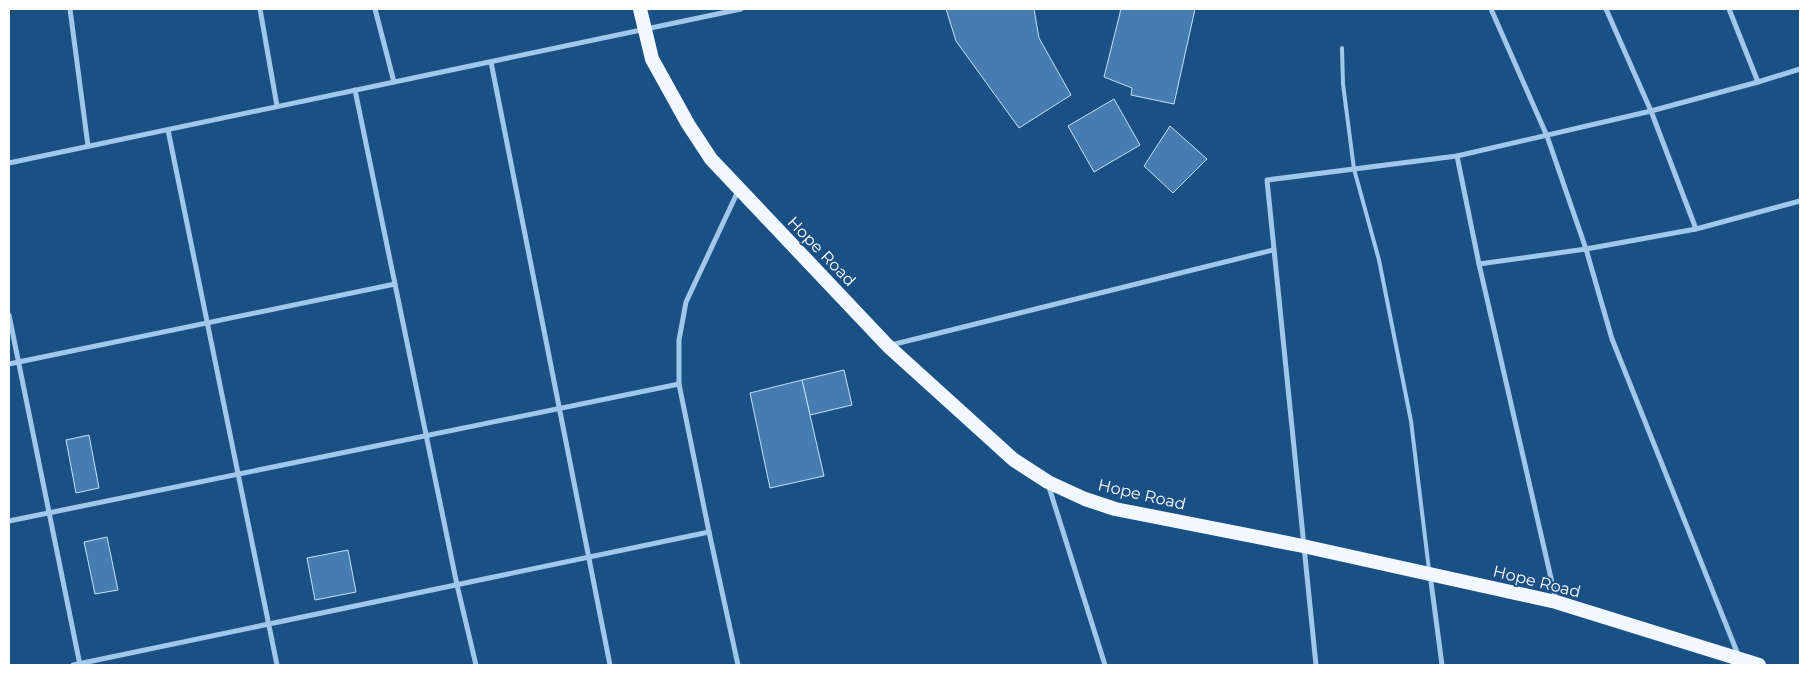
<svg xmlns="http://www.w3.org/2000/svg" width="1809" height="674" font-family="Montserrat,sans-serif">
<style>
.building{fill:#477cb0;stroke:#c6e0f8}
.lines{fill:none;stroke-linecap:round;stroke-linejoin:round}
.service{stroke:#a1c7eb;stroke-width:4}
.minor{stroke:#a1c7eb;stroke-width:5}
.trunk{stroke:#f2f8ff;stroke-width:14}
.labels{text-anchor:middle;stroke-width:4;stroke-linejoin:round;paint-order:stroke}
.street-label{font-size:16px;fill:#fff;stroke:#1b5085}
</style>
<rect width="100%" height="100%" fill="#1b5085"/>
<!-- building -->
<g class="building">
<polygon points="946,9 1034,9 1039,38 1071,95 1019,128 956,41"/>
<polygon points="1121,9 1195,9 1174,104 1131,95 1132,88 1104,77"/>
<polygon points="1114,99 1140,145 1094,172 1068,126"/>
<polygon points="1170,126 1207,159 1173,193 1144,166"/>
<polygon points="844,370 852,405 810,415 802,380"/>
<polygon points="802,380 824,476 770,488 750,393"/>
<polygon points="89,435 99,488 76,493 66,440"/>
<polygon points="107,537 118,590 95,594 84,542"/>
<polygon points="348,550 356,592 315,600 307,558"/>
</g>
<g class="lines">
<!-- service -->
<polyline class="service" points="1342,48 1343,84 1354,169 1379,260 1411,421 1429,570"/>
<!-- minor -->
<g class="minor">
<polyline points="70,9 88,146"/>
<polyline points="260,9 277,106"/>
<polyline points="375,9 394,82"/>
<polyline points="1491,9 1547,136 1586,249 1612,339 1739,657"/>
<polyline points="1606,9 1651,111 1696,229"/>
<polyline points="1729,9 1758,82"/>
<polyline points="491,62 610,665"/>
<polyline points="355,90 457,585 476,665"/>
<polyline points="168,130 277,665"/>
<polyline points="1457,156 1479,264 1556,600"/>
<polyline points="9,163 741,9"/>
<polyline points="1479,264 1586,249 1696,229 1800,201"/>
<polyline points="9,315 80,665"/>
<polyline points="891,345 1273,250"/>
<polyline points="9,364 395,284"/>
<polyline points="1048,484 1105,665"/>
<polyline points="9,521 679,384"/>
<polyline points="1430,574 1442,665"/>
<polyline points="73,665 709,532"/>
<polyline points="738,665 709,532 679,384 679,340 686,302 739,189"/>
<polyline points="1316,665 1267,180 1457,156 1651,111 1758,82 1800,69"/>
</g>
<!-- trunk -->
<polyline class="trunk" points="640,9 652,59 688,124 711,159 888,346 1014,460 1048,482 1085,499 1115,509 1303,546 1556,602 1759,665"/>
</g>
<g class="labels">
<!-- street labels -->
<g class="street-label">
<text transform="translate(822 251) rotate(46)" y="6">Hope Road</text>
<text transform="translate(1142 494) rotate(13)" y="6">Hope Road</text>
<text transform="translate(1537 581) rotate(14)" y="6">Hope Road</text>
</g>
</g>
<!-- border -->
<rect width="1809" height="674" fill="none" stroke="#ffffff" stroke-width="20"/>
</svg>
